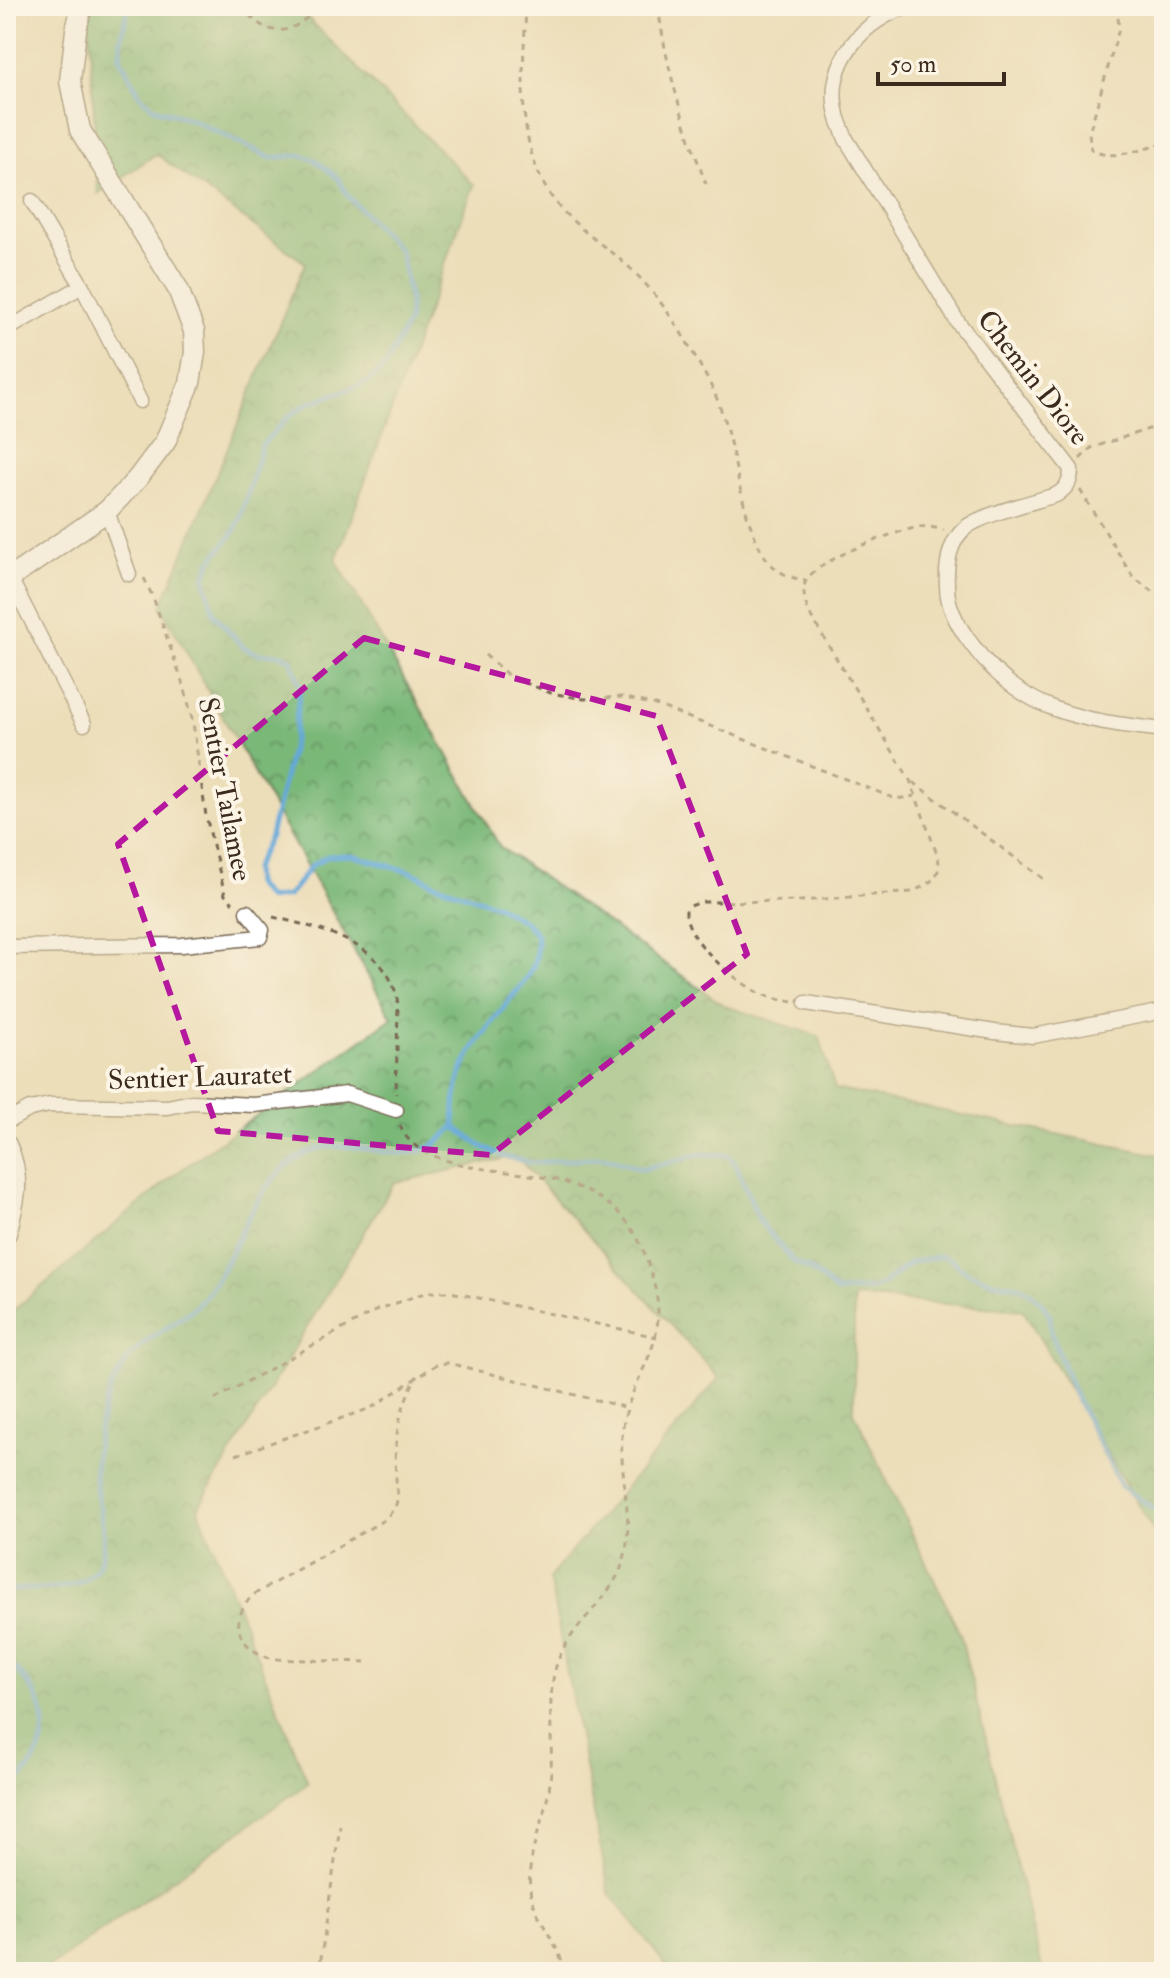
<svg xmlns="http://www.w3.org/2000/svg" width="1170" height="1978" font-family="'IM FELL Double Pica',serif">
<style>
.forest{fill:url(#forest-crowns);stroke:#5a714b;stroke-width:2}
.lines{fill:none;stroke-linecap:round;stroke-linejoin:round}
.stream{stroke:#64a8d9;stroke-width:5}
.street-casing{stroke:#796955;stroke-width:17}
.secondary-casing{stroke:#796955;stroke-width:23}
.path{stroke:#796955;stroke-width:3;stroke-dasharray:6 6;stroke-linecap:butt}
.street{stroke:#fff;stroke-width:14}
.secondary{stroke:#fff;stroke-width:20}
.marked{fill:none;stroke:#b5179e;stroke-width:6;stroke-dasharray:16 10;stroke-linejoin:round}
.labels{text-anchor:middle;stroke-width:8;stroke-linejoin:round;paint-order:stroke}
.street-label{font-size:28px;fill:#3b2a1e;stroke:#fcf5e5}
</style>
<defs>
<pattern id="forest-crowns" width="20" height="18" patternUnits="userSpaceOnUse" patternTransform="scale(2)"><rect width="20" height="18" fill="#7ab878"/><path d="M2 6a3 3 0 1 1 6 0M12 15a3 3 0 1 1 6 0" fill="none" stroke="#659662"/></pattern>
</defs>
<rect width="100%" height="100%" fill="#fcf5e5"/>
<filter id="ink" filterUnits="userSpaceOnUse"><feTurbulence type="fractalNoise" baseFrequency=".0125" numOctaves="2"/><feDisplacementMap in="SourceGraphic" scale="16" xChannelSelector="R" yChannelSelector="G"/><feConvolveMatrix kernelMatrix="1 2 1 2 8 2 1 2 1" color-interpolation-filters="sRGB"/></filter>
<filter id="wash" filterUnits="userSpaceOnUse"><feTurbulence type="fractalNoise" baseFrequency=".006" numOctaves="4" result="noise"/><feDisplacementMap in="SourceGraphic" scale="32" xChannelSelector="R" yChannelSelector="G"/><feGaussianBlur stdDeviation="1.8" result="paint"/><feColorMatrix in="noise" values="0 0 0 0 0 0 0 0 0 0 0 0 0 0 0 0 0 1.4 0 .05"/><feComposite in="paint" operator="in"/></filter>
<g filter="url(#wash)">
<rect width="100%" height="100%" fill="#eddeba"/>
<!-- forest -->
<polygon class="forest" points="88,6 296,6 474,185 336,560 500,847 725,1006 819,1036 835,1089 1164,1156 1164,1549 1023,1310 854,1297 854,1412 960,1634 1043,1972 671,1972 609,1892 549,1578 719,1378 516,1156 394,1183 198,1508 308,1783 43,1972 6,1972 6,1335 15,1309 174,1175 392,1018 161,607 305,263 156,154 98,194"/>
<g class="lines">
<!-- stream -->
<g class="stream">
<path d="M 128,6 L 121,40 L 120,58 L 140,95 L 154,108 L 192,120 L 271,158 L 301,155 L 315,160 L 339,179 L 347,195 L 400,251 L 410,302 L 408,322 L 384,368 L 366,383 L 307,404 L 288,417 L 262,445 L 240,519 L 234,532 L 210,562 L 205,578 L 214,614 L 243,647 L 258,654 L 278,654 L 291,659 L 300,686 L 294,738 L 270,836 L 254,869 L 255,884 L 268,899 L 288,896 L 312,865 L 328,856 L 351,855 L 411,872 L 435,884 L 496,905 L 524,921 L 537,935 C 536,943 537,953 535,961 C 530,976 517,991 507,1003 C 475,1045 451,1070 455,1127 L 481,1146 L 502,1156 L 532,1163 L 604,1157 L 643,1169 L 701,1154 L 728,1155 L 735,1163 L 760,1222 L 794,1262 L 809,1269 L 837,1292 L 871,1289 L 882,1285 L 911,1262 L 942,1256 L 952,1260 L 966,1272 L 994,1282 L 1019,1286 L 1031,1293 L 1041,1302 L 1050,1316 L 1051,1332 L 1074,1394 L 1121,1486 L 1164,1516"/>
<path d="M 6,1593 L 13,1590 C 36,1588 65,1591 85,1579 C 121,1556 93,1502 95,1470 C 96,1432 104,1392 127,1361 C 148,1332 185,1323 206,1295 C 243,1247 253,1169 318,1149 C 355,1138 399,1165 432,1146 C 440,1142 447,1133 455,1127"/>
<path d="M 6,1661 C 57,1703 56,1751 6,1792"/>
</g>
</g>
</g>
<g filter="url(#ink)">
<g class="lines">
<!-- street casing -->
<g class="street-casing">
<g id="street">
<path d="M 911,6 C 863,18 824,64 837,115 C 839,123 843,131 846,139 L 957,321 L 1071,469 C 1071,482 1067,488 1056,495 C 1034,502 979,515 964,529 C 948,544 946,567 947,586 C 947,607 958,626 970,642 C 1021,713 1083,721 1164,730"/>
<polyline points="32,201 82,286 140,401"/>
<polyline points="6,330 82,286"/>
<polyline points="107,511 129,574"/>
<polyline points="10,578 84,724"/>
<polyline points="6,947 182,945 260,937 262,930 247,912"/>
<polyline points="806,1003 995,1032 1033,1036 1164,1011"/>
<polyline points="6,1122 30,1109 50,1105 167,1107 192,1102 254,1105 347,1094 396,1110"/>
</g>
</g>
<!-- secondary casing -->
<g class="secondary-casing">
<g id="secondary">
<polyline points="6,581 107,511 138,478 165,442 190,383 195,352 194,331 178,289 80,130 70,81 76,30 82,6"/>
<path d="M 6,1145 C 21,1177 15,1200 6,1233"/>
</g>
</g>
<!-- path -->
<g class="path">
<path d="M 242,6 C 267,41 294,36 318,6"/>
<path d="M 526,6 C 524,61 516,122 539,174 C 557,218 598,239 631,269 C 664,300 689,344 710,384 C 731,423 735,480 750,524 C 756,539 761,555 773,566 C 782,575 794,578 806,581"/>
<path d="M 658,6 C 667,72 683,122 706,184"/>
<path d="M 1117,6 L 1119,29 L 1089,133 L 1091,149 C 1109,163 1143,148 1164,144"/>
<polyline points="1080,459 1091,448 1164,424"/>
<polyline points="1080,490 1133,577 1164,600"/>
<polyline points="144,578 154,600 186,693 193,723 206,816 225,895 233,903"/>
<polyline points="485,655 509,676 551,693 584,699 622,697 659,706 896,799 915,796"/>
<polyline points="913,782 1045,880"/>
<path d="M 273,917 C 322,929 391,944 398,1005 L 396,1094"/>
<path d="M 793,1002 C 783,1000 772,999 762,994 C 738,984 684,939 686,911 L 690,906 L 702,902 L 800,901 L 911,892 C 928,885 943,877 938,857 L 910,780 L 809,613 C 806,604 802,594 805,583 C 812,561 897,530 920,527 C 928,526 936,528 944,530"/>
<path d="M 400,1125 C 416,1174 522,1168 564,1182 C 584,1189 607,1200 621,1215 C 638,1232 647,1258 653,1280 C 673,1350 627,1374 622,1436 C 619,1479 637,1527 621,1568 C 605,1607 564,1628 554,1674 C 547,1710 554,1747 550,1783 C 546,1818 526,1853 530,1889 C 534,1919 559,1943 565,1972"/>
<polyline points="215,1399 377,1310 427,1292 451,1292 657,1337"/>
<polyline points="236,1455 371,1408 437,1364 448,1363 628,1408"/>
<path d="M 366,1662 L 273,1659 C 238,1649 227,1622 253,1595 L 384,1520 L 395,1508 L 398,1497 C 392,1453 395,1415 417,1376"/>
<polyline points="319,1972 340,1826"/>
</g>
<!-- street -->
<use href="#street" class="street"/>
<!-- secondary -->
<use href="#secondary" class="secondary"/>
</g>
</g>
<!-- marked area -->
<path d="M0 0H1170V1978H0ZM 364,638 L 656,716 L 747,954 L 491,1155 L 218,1131 L 118,844 Z" fill="#eddeba" fill-opacity=".55" fill-rule="evenodd"/>
<path class="marked" d="M 364,638 L 656,716 L 747,954 L 491,1155 L 218,1131 L 118,844 Z"/>
<g class="labels">
<!-- street labels -->
<g class="street-label">
<text transform="translate(1034 377) rotate(52)" y="10">Chemin Diore</text>
<text transform="translate(226 789) rotate(79)" y="10">Sentier Tailamee</text>
<text transform="translate(200 1076) rotate(-2)" y="10">Sentier Lauratet</text>
</g>
</g>
<!-- margin -->
<rect width="1170" height="1978" fill="none" stroke="#fcf5e5" stroke-width="32"/>
<!-- scale -->
<path d="M878 72v12h126v-12" fill="none" stroke="#3b2a1e" stroke-width="4"/>
<text x="890" y="72" font-size="24" fill="#3b2a1e" stroke="#fcf5e5" stroke-width="6" paint-order="stroke">50 m</text>
</svg>
